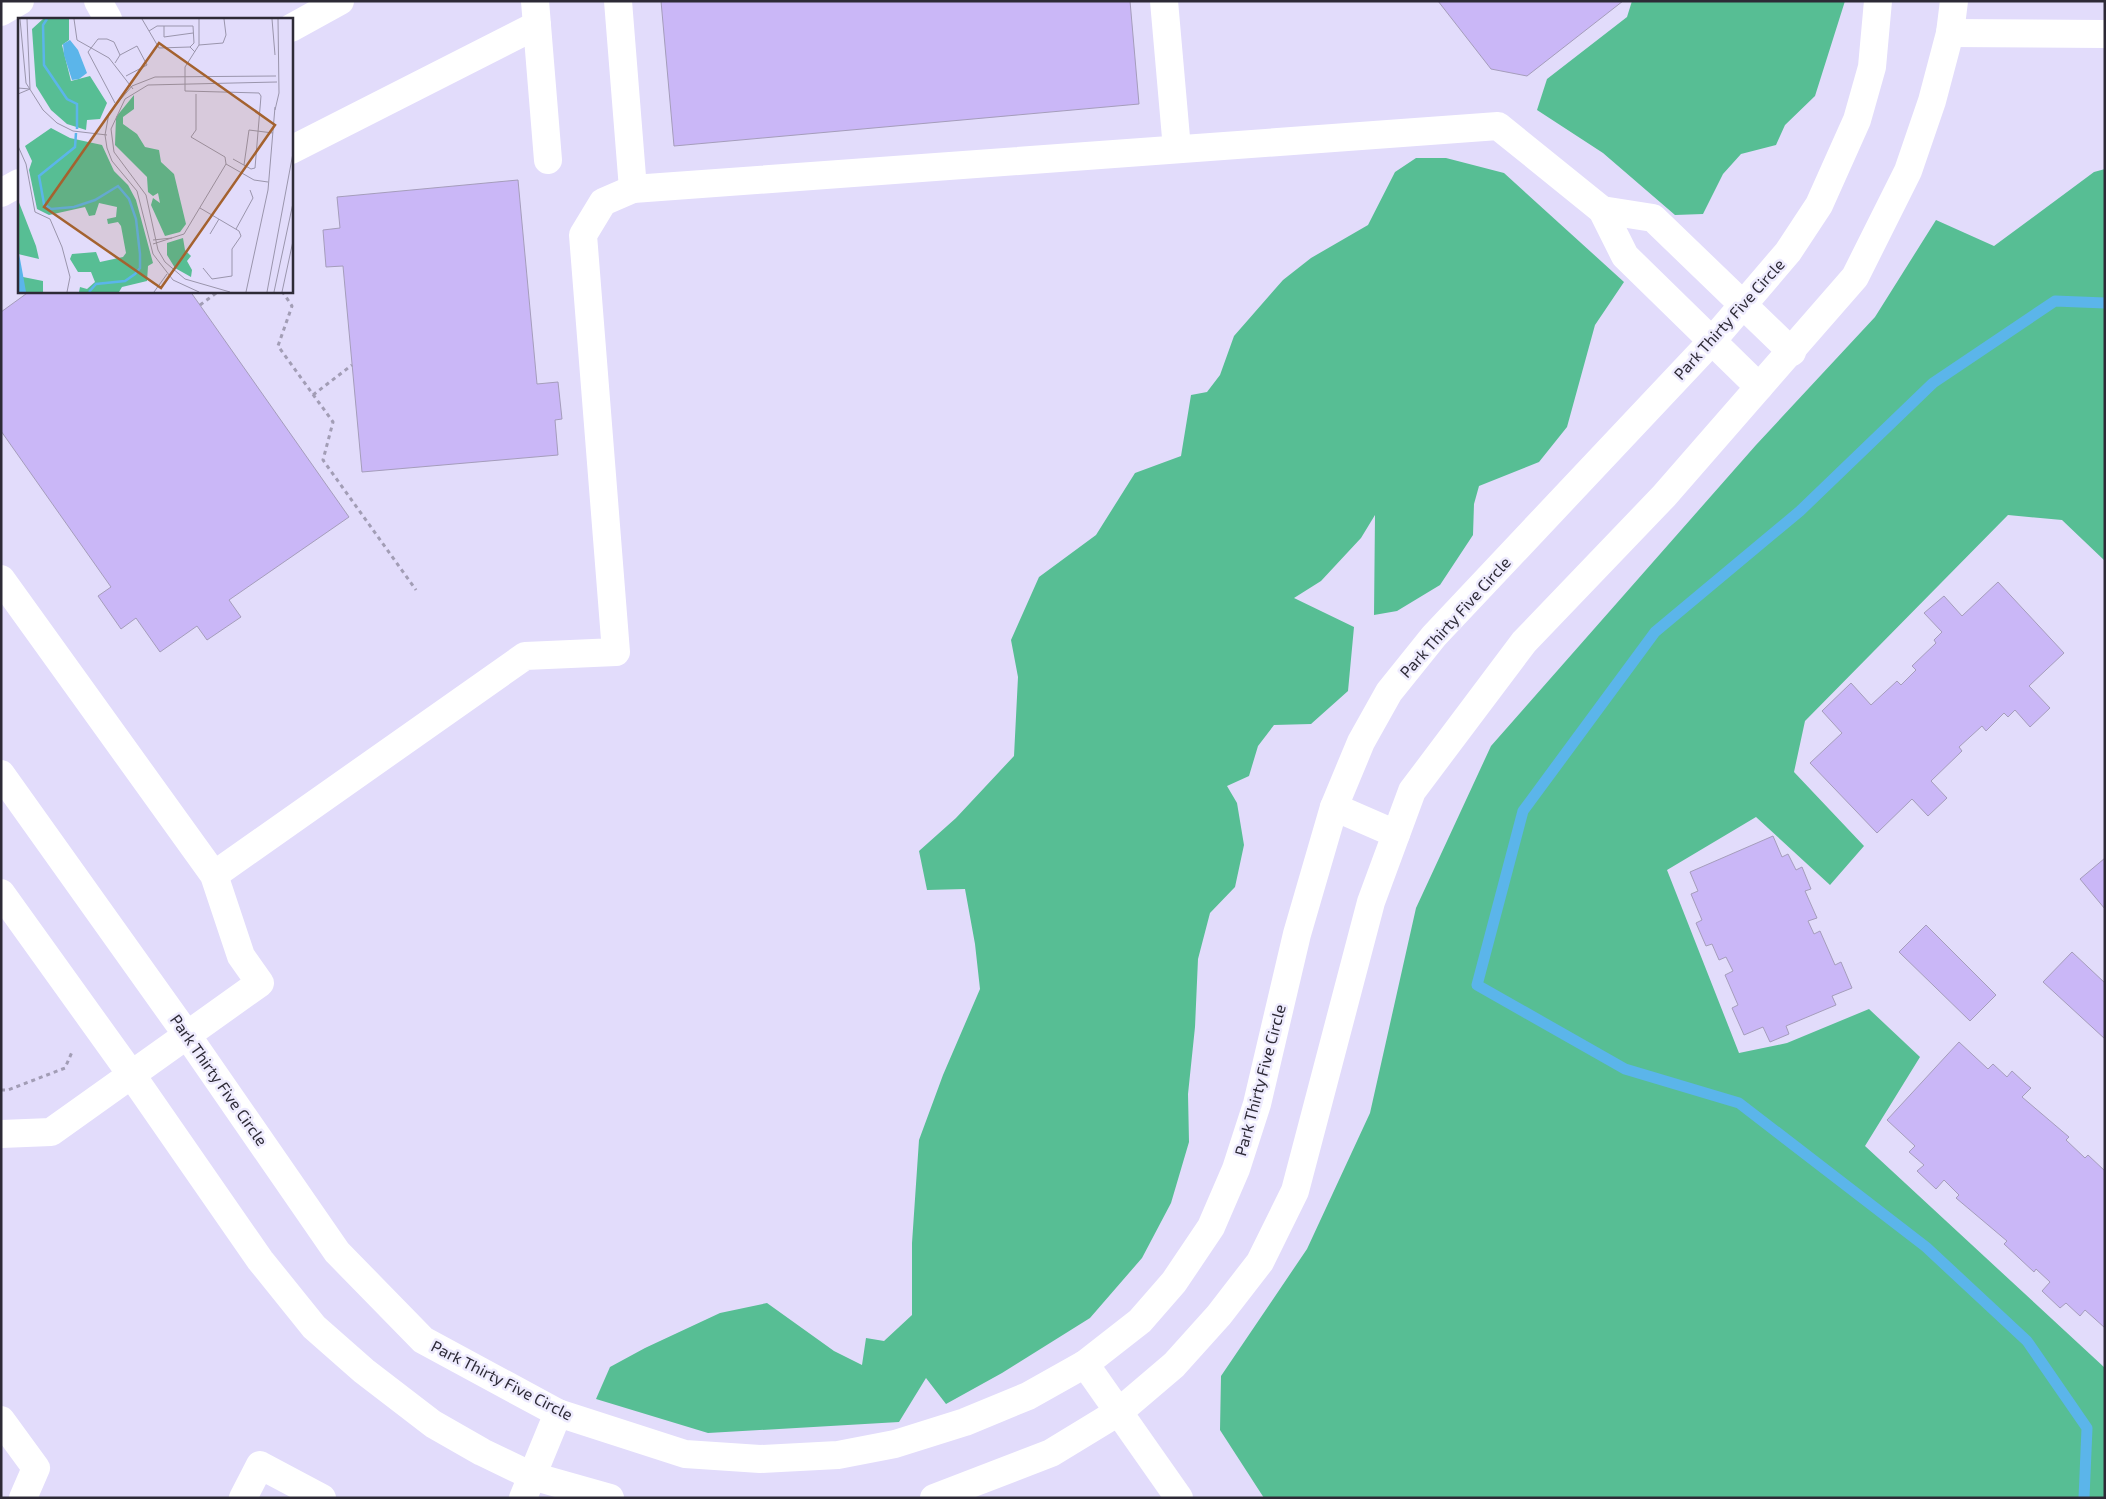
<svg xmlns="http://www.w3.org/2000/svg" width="2106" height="1499" font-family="'Exo 2',sans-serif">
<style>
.forest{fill:#57be94}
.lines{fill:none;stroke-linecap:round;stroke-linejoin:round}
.stream{stroke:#5bb5ea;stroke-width:11}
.building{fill:#cab7f7;stroke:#a59dbb}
.path{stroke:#a29db5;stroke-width:3;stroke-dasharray:4 4;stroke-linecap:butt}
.minor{stroke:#fff;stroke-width:28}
.major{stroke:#fff;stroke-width:28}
.labels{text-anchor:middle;stroke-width:5;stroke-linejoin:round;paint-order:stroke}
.street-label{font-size:16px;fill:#2d2a36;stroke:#eeebfe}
.inset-river{fill:none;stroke:#5bb5ea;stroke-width:2.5}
.inset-road{fill:none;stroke:#9a95ac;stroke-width:1}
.view{fill:#a4622f;fill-opacity:0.15;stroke:#a4622f;stroke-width:2.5}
.inset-edge{fill:none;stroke:#2d2a36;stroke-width:2.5}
</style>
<rect width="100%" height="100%" fill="#e2dcfb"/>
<!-- forest -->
<g class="forest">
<polygon points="1632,1 1845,1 1815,96 1785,125 1776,145 1741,154 1723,174 1703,214 1675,215 1603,153 1537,110 1547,79 1627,17"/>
<polygon points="1416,158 1446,158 1504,173 1624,282 1595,325 1567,427 1539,462 1479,486 1474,504 1473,535 1440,585 1397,611 1374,615 1375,515 1361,538 1321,581 1294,598 1354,627 1348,691 1311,724 1274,725 1258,746 1249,776 1227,786 1237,803 1244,845 1235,887 1210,913 1198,959 1195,1027 1188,1094 1189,1142 1171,1203 1142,1258 1090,1318 1002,1373 946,1404 926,1378 899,1422 708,1433 596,1399 610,1367 645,1348 720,1313 767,1303 834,1351 862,1365 866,1338 884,1341 912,1315 912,1243 919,1140 943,1075 980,989 975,944 965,889 927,890 919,851 956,818 1014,756 1018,677 1011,640 1039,577 1096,535 1135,473 1181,456 1191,395 1207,392 1220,375 1234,336 1283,280 1311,258 1368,225 1395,172"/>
<polygon points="2105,169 2105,561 2062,520 2008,515 1805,721 1794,772 1864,846 1830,885 1756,817 1667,870 1739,1053 1787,1043 1869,1009 1920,1057 1865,1146 2105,1368 2105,1498 1264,1498 1220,1430 1221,1376 1307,1249 1370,1113 1416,908 1491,746 1756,445 1875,317 1936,220 1994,246 2094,172"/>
</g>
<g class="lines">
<!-- stream -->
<polyline class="stream" points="2084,1498 2087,1428 2027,1341 1926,1247 1739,1103 1625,1069 1477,985 1523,811 1655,632 1800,511 1933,383 2055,301 2105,303"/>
</g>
<!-- building -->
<g class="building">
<polygon points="661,1 1130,1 1139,104 674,146"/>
<polygon points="1438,1 1623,1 1527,76 1491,69"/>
<polygon points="518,180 537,384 558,382 562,419 555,420 558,455 362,472 343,266 326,267 323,230 340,228 337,197"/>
<polygon points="30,291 190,291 349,517 229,600 241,617 207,640 197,626 160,652 136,618 121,629 98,596 111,587 1,431 1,312"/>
<polygon points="1998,582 2064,653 2029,686 2050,708 2030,727 2015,710 2008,717 2004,713 1986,731 1982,726 1959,747 1962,751 1931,781 1947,798 1928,816 1912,799 1877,833 1810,763 1842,733 1822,711 1851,683 1871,705 1897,681 1901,685 1916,670 1912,666 1936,643 1934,640 1942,632 1924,613 1944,596 1962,616"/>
<polygon points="1773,836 1782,857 1788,854 1796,870 1802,867 1811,889 1805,891 1817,918 1808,921 1814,934 1820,931 1835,965 1841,962 1852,988 1832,996 1836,1005 1786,1026 1789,1034 1770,1042 1763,1027 1744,1035 1732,1008 1738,1005 1725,975 1733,971 1726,957 1719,960 1712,944 1706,946 1696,923 1702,920 1691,894 1698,891 1690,872"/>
<polygon points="2105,858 2105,909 2080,879"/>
<polygon points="1926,925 1996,995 1970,1021 1899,952"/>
<polygon points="2072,952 2105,983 2105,1039 2043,982"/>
<polygon points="1959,1042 1988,1069 1993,1064 2007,1077 2012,1071 2026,1084 2031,1088 2022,1097 2069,1137 2066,1140 2085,1158 2088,1155 2105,1171 2105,1328 2085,1310 2080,1316 2066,1303 2060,1308 2042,1291 2050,1282 2036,1269 2034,1272 2004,1244 2007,1241 1956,1198 1959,1195 1944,1180 1936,1189 1917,1171 1924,1165 1909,1152 1915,1146 1887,1120"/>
</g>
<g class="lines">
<!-- path -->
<g class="path">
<polyline points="282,291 292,306 278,346 333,422 323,460 416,590"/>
<polyline points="200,305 219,291"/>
<polyline points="313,395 352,365"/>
<polyline points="1,1090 8,1090 65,1068 72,1052"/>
</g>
<!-- minor -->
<g class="minor">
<polyline points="98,1 108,19"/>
<polyline points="535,1 548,160"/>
<polyline points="618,1 633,189 1498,126 1602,210 1625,256 1759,387"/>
<polyline points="1164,1 1177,149"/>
<polyline points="291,28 340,1"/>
<polyline points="1950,33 2105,34"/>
<polyline points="291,150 537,25"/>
<polyline points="1,193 19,183"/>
<polyline points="1602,210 1653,218 1792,352"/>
<polyline points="1,579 214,875 241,956 260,983 51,1132 1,1134"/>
<polyline points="1,774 187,1035 337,1252 423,1340 558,1413 685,1454 760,1459 838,1455 895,1444 965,1422 1028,1396 1085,1364 1140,1321 1174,1282 1211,1227 1236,1169 1257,1104 1297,934 1334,807 1361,742 1389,692 1434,636 1712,341 1788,252 1819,205 1857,120 1872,67 1878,1"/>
<polyline points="1334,807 1396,834"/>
<polyline points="214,875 525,656 616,652 583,235 603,202 633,189"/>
<polyline points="1,893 131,1074 260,1260 314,1327 364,1371 433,1424 482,1452 532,1476 610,1498"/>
<polyline points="1085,1364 1179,1498"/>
<polyline points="1,1420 36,1468 23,1498"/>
<polyline points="243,1498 260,1465 322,1498"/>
<polyline points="523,1498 558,1413"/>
<polyline points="934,1498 1051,1453 1120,1411 1174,1365 1219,1315 1260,1262 1295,1191 1371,902 1412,791 1524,642 1664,496 1855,277 1908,171 1932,101 1950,33 1954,1"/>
</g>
<!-- major -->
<polyline class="major" points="1,12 20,1"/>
</g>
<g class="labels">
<!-- street labels -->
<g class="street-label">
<text transform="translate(1729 319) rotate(-48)" y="6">Park Thirty Five Circle</text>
<text transform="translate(1455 617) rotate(-48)" y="6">Park Thirty Five Circle</text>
<text transform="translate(219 1080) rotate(55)" y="6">Park Thirty Five Circle</text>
<text transform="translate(1260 1080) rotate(-75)" y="6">Park Thirty Five Circle</text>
<text transform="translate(502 1380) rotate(27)" y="6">Park Thirty Five Circle</text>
</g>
</g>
<!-- overview -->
<g transform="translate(18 18)">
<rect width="275" height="275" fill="#e2dcfb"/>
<path d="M 25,1 L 51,1 L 51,22 L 44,27 L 53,63 L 72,58 L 89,85 L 82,101 L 69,102 L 68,112 L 49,106 L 33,92 L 18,68 L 14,11 ZM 116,77 L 116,91 L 105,99 L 105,106 L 119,116 L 127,129 L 141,132 L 143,144 L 156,156 L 168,206 L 162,214 L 147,218 L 133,187 L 135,180 L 142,185 L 140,175 L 135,178 L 130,174 L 129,159 L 97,127 L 98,99 ZM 33,110 L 52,120 L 84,127 L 96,153 L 110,167 L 118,182 L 135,245 L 130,248 L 129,263 L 104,269 L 101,274 L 61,274 L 62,269 L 69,271 L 77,264 L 73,254 L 60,254 L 52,241 L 54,236 L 78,234 L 82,244 L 105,239 L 108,235 L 103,208 L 100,204 L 90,206 L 89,201 L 98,199 L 99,189 L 81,185 L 77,197 L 71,198 L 67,189 L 31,197 L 19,191 L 11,152 L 14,143 L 7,128 ZM 0,182 L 18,228 L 21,241 L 0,236 ZM 165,220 L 167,232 L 173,238 L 169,243 L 174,252 L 173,259 L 157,250 L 149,237 L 149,225 ZM 0,258 L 25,263 L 25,274 L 0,274 Z" fill="#57be94"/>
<path d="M 52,22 L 60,32 L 69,55 L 61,61 L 54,62 L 46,37 L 45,26 ZM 0,230 L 5,257 L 8,274 L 1,274 Z" fill="#5bb5ea"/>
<path class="inset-river" d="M 29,1 L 25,7 L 26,47 L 49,81 L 59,86 L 59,111M 58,115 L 57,129 L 21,158 L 26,186 L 33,191 L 56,189 L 77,182 L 100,168 L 111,181 L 118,201 L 122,236 L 122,250 L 117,256 L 107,263 L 78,266 L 71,274"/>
<path class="inset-road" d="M 2,1 L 8,65 L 25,92 L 39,105 L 55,113 L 89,117M 9,1 L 12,71M 56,1 L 59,22 L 91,40 L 115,71M 124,1 L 141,30 L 172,29 L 177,34M 181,1 L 181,27 L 167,49 L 167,73 L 241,75 L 243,78 L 237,150 L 233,151 L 215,141M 254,1 L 257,37M 146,8 L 146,19 L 175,15M 131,13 L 139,8 L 175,8 L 176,25 L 172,29M 181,27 L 205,25 L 208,17 L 206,1M 97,45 L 102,37 L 119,28 L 129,47 L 108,58M 0,70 L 12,71 L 0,76M 178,76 L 178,112 L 173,119 L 207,139 L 208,146M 97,85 L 70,34 L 80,21 L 89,21 L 96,24 L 102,37M 257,92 L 261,75 L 260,1M 0,128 L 8,146 L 17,194 L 32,201 L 44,229 L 52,259 L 49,274M 226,147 L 231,112 L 255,115M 182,190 L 221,213 L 223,218 L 214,231 L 214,258 L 194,261 L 185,250M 218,211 L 235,180 L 232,172M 192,216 L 201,201M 135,222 L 154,220M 135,226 L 166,216 L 208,146 L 236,162 L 250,164M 136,274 L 149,256M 181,274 L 155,262 L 135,236 L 119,173 L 94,143 L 89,130 L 87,117 L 91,95 L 114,68 L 137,59 L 258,58M 212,274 L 167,261 L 147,244 L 140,232 L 128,177 L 96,134 L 93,111 L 107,81 L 130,67 L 259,64M 228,274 L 250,172 L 257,89M 249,274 L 275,135M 256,274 L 275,185M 264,274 L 275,223"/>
<path class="view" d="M 141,25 L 257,107 L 143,270 L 26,189 Z"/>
<rect width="275" height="275" class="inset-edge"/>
</g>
<!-- border -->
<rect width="2106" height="1499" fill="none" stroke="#2d2a36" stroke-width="5"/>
</svg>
